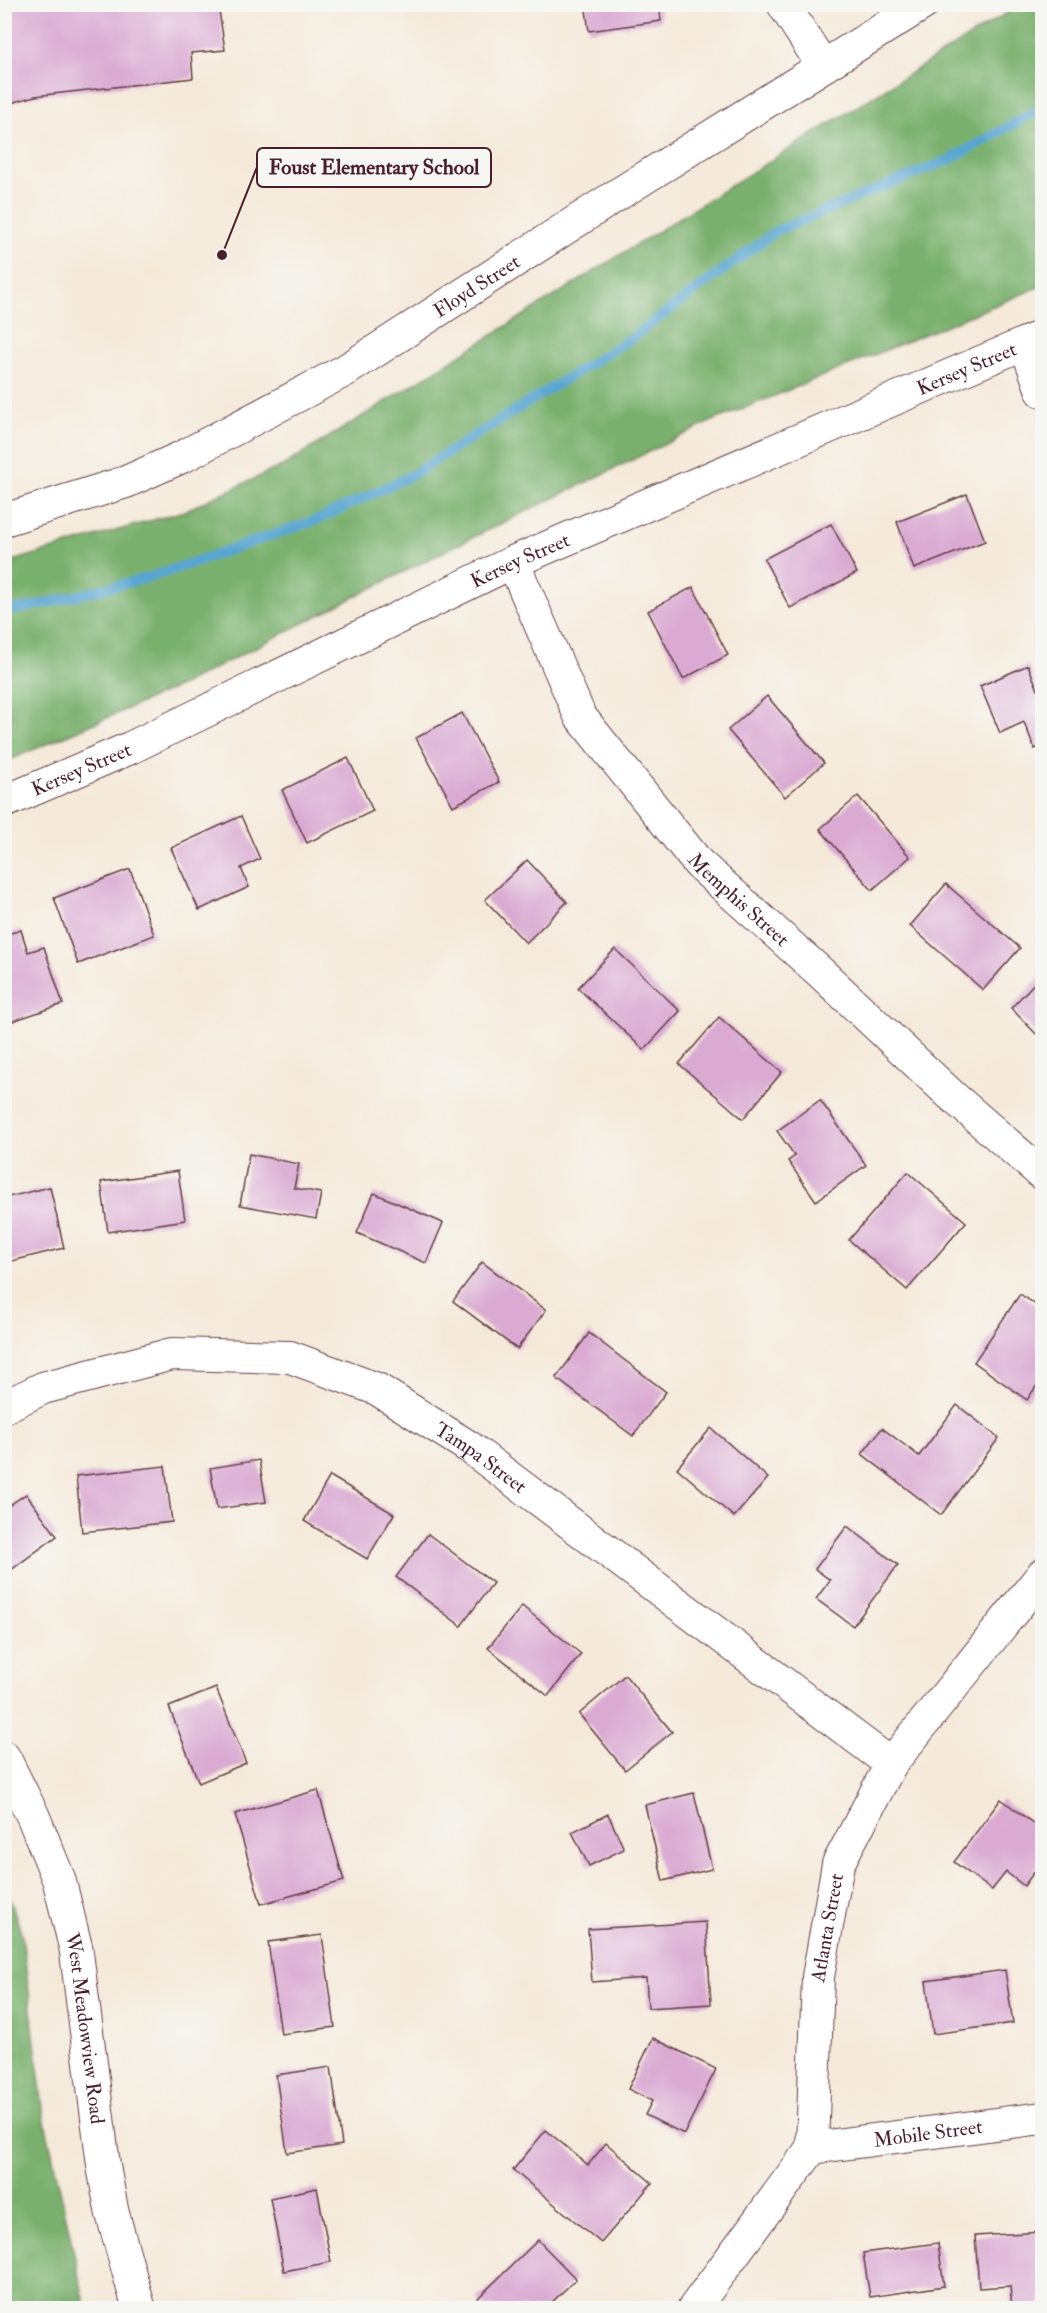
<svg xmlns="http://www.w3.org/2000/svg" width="1047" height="2313" font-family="'IM FELL Double Pica',serif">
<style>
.forest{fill:#79b06d;stroke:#62684c;stroke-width:1.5}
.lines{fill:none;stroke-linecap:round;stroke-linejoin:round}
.stream{stroke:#58a6d1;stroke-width:10}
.building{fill:#daaad3}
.minor-casing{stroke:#643d45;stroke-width:34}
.tertiary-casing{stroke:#643d45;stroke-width:35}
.minor{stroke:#fff;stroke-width:32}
.tertiary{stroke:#fff;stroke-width:33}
.labels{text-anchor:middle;stroke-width:5;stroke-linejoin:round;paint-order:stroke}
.street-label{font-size:20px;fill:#4a1f2b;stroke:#f6f6f2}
.leader{fill:none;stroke:#4a1f2b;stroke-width:2}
.callout-dot{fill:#4a1f2b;stroke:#f6f6f2;stroke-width:2}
.callout{fill:#f6f6f2;stroke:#4a1f2b;stroke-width:2}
.callout-label{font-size:21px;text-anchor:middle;font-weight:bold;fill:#4a1f2b}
</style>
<rect width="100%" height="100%" fill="#f6f6f2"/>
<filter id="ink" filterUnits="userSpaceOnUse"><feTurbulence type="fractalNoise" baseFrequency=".0167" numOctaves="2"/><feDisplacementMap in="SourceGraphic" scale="12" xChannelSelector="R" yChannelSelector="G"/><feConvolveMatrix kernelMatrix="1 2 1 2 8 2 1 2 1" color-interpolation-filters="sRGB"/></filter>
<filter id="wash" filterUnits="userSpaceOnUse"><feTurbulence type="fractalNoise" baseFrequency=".008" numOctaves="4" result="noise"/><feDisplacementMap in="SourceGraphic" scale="24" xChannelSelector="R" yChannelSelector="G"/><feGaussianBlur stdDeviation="1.35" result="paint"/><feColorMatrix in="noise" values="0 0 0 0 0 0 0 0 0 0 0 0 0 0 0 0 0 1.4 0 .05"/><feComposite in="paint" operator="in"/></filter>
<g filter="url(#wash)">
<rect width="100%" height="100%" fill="#f5eada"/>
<!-- forest -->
<g class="forest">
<polygon points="1021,4 1042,5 1042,286 708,423 445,551 180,686 5,762 5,563 184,511 286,464"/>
<polygon points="5,1884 22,1935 44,2117 86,2308 5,2308"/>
</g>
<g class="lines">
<!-- stream -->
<polyline class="stream" points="4,611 26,608 151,577 319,519 412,475 633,337 776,231 951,159 1042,108"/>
</g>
<g id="blocks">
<!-- building -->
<g class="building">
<polygon points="4,4 218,4 225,50 191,53 193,78 35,96 4,105"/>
<polygon points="585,4 659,4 661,21 589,31"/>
<polygon points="967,494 985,541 914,569 897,522"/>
<polygon points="831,524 857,573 790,608 764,559"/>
<polygon points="693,587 728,655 683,679 648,611"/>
<polygon points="1028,665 1042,700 1042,746 1035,749 1024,722 1000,733 980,686"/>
<polygon points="767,696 824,763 785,797 728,730"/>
<polygon points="462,713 499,782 453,806 416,738"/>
<polygon points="348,758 373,811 307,843 282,790"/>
<polygon points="858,796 910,857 872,890 820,829"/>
<polygon points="241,816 260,859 241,868 249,887 199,910 171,848"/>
<polygon points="527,860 567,902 526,943 485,900"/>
<polygon points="130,869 154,935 78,964 54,898"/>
<polygon points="946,884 1020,948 983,990 910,926"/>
<polygon points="21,930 28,952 44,947 63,1004 4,1024 4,935"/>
<polygon points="615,949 680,1011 644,1050 578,988"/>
<polygon points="1042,975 1042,1040 1011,1008"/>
<polygon points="719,1017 782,1072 743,1119 679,1064"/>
<polygon points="820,1100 866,1165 816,1201 788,1161 795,1156 777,1131"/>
<polygon points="249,1154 299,1164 294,1188 321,1193 316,1219 240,1205"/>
<polygon points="178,1171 185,1220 108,1232 101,1182"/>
<polygon points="908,1172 966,1222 907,1290 849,1240"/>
<polygon points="50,1187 64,1248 4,1263 4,1198"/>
<polygon points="374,1193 443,1223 426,1263 357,1233"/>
<polygon points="482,1262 546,1310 517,1349 453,1301"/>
<polygon points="1020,1294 1042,1309 1042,1378 1027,1400 974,1362"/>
<polygon points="589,1333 666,1392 633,1436 556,1378"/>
<polygon points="957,1405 999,1438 941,1515 862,1454 882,1428 919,1456"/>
<polygon points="711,1428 768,1478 734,1517 677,1468"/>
<polygon points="259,1460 266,1502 217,1509 210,1468"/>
<polygon points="165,1466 172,1522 82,1532 76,1476"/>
<polygon points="330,1476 394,1514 367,1559 304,1521"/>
<polygon points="26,1494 57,1536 4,1575 4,1509"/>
<polygon points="847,1526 898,1565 853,1626 816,1599 830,1580 815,1569"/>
<polygon points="428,1534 493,1583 461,1626 396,1577"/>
<polygon points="522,1606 581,1654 548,1696 488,1648"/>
<polygon points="625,1675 672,1732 625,1770 579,1714"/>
<polygon points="216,1688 246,1763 199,1783 169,1707"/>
<polygon points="318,1790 344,1881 261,1904 235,1814"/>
<polygon points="694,1793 712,1869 663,1881 645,1805"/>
<polygon points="1001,1799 1042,1830 1042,1861 1024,1886 1006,1872 992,1890 954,1862"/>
<polygon points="608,1814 624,1849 589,1866 572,1832"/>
<polygon points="706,1922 711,2004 648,2008 646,1978 592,1982 588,1929"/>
<polygon points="322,1935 335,2027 281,2034 268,1942"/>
<polygon points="1005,1970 1013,2023 933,2034 926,1981"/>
<polygon points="653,2038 716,2069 684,2134 645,2115 652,2101 628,2089"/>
<polygon points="331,2067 342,2145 287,2153 276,2075"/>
<polygon points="546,2130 588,2165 606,2143 652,2183 601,2243 513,2170"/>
<polygon points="317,2188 331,2262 284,2271 270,2198"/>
<polygon points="1042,2232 1042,2308 1012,2308 1010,2286 979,2288 975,2236"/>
<polygon points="538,2240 576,2279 546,2308 486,2308 477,2299"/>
<polygon points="938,2243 944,2286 870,2297 863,2253"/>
</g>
</g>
</g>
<g filter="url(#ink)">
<use href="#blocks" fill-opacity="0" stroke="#643d45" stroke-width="1.5"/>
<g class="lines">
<!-- minor casing -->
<g class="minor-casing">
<g id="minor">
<polyline points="783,4 823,66"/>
<polyline points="1025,343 1042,391"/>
<path id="s1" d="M 4,520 L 126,482 L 184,456 L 346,370 L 617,195 L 923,4"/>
<path id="s2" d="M 513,562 L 580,716 L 699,864 L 821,973 L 951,1095 L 1042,1174"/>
<path id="s3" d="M 4,802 L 130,748 L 513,562 L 1042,336"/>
<path id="s4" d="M 4,1407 L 43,1388 L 172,1354 L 290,1357 L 377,1389 L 469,1447 L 891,1764"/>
<path id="s5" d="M 812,2148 L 1042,2118"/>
<path id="s6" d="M 694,2308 L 812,2148 L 818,1977 L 838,1864 L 891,1764 L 1042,1575"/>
</g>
</g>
<!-- tertiary casing -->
<g class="tertiary-casing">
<g id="tertiary">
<path id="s7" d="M 4,1758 L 33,1816 L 59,1880 L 76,1949 L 104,2169 L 112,2212 L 139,2308"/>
</g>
</g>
<!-- minor -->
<use href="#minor" class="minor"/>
<!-- tertiary -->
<use href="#tertiary" class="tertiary"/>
</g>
</g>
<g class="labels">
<!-- street labels -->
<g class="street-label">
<text dy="7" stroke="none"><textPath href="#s1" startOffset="530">Floyd Street</textPath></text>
<text dy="7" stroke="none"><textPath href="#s3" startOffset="1056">Kersey Street</textPath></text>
<text dy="7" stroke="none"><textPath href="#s3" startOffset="570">Kersey Street</textPath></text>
<text dy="7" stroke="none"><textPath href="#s3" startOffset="84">Kersey Street</textPath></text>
<text dy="7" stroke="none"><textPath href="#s2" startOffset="411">Memphis Street</textPath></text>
<text dy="7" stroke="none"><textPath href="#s4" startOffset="512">Tampa Street</textPath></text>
<text dy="7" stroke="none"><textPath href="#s6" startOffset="420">Atlanta Street</textPath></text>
<text dy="7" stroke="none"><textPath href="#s7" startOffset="285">West Meadowview Road</textPath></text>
<text dy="7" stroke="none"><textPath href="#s5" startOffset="117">Mobile Street</textPath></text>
</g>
</g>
<!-- callouts -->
<path class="leader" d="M222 255L257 167"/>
<circle class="callout-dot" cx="222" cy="255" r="6"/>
<rect class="callout" x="257" y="148" width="234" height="39" rx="6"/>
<g class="callout-label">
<text x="374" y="174">Foust Elementary School</text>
</g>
<!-- margin -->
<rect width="1047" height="2313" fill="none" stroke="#f6f6f2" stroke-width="24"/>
</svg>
